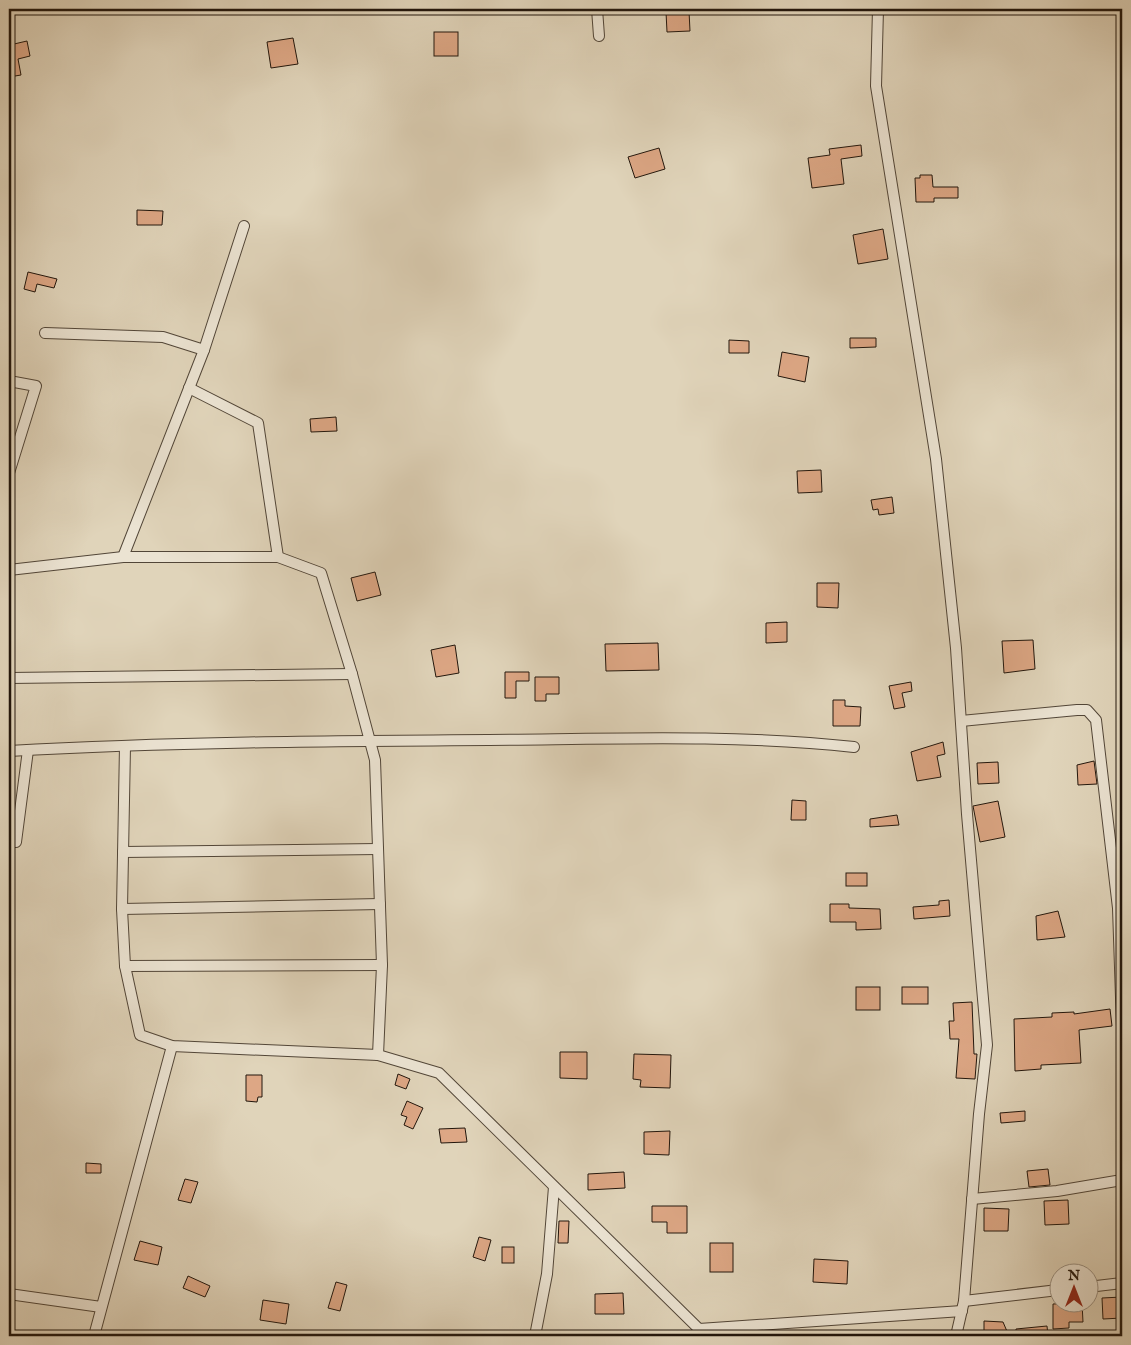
<svg xmlns="http://www.w3.org/2000/svg" width="1131" height="1345" font-family="'IM FELL English',serif">
<style>
.building{fill:#dda785;stroke:#22160c}
.lines{fill:none;stroke-linecap:round;stroke-linejoin:round}
.minor-casing{stroke:#524638;stroke-width:12}
.minor{stroke:#ebe3d2;stroke-width:10}
</style>
<rect width="100%" height="100%" fill="#e0d4ba"/>
<filter id="stains"><feTurbulence type="fractalNoise" baseFrequency=".004" numOctaves="4"/><feColorMatrix values="0 0 0 0 .2 0 0 0 0 .09 0 0 0 0 .02 0 0 0 .5 -.17"/></filter>
<radialGradient id="worn" r=".72"><stop offset=".6" stop-color="#630" stop-opacity="0"/><stop offset="1" stop-color="#630" stop-opacity=".3"/></radialGradient>
<!-- building -->
<g class="building">
<polygon points="689,11 690,31 667,32 666,12"/>
<rect x="434" y="32" width="24" height="24"/>
<polygon points="9,38 13,38 14,44 27,41 30,56 18,59 21,75 9,77"/>
<polygon points="293,38 298,64 271,68 267,42"/>
<polygon points="861,145 862,156 841,159 844,184 812,188 808,158 830,155 829,149"/>
<polygon points="659,148 665,169 635,178 628,157"/>
<polygon points="920,175 932,175 933,187 958,187 958,198 934,198 934,202 916,202 915,178 920,178"/>
<polygon points="137,210 163,211 162,225 137,225"/>
<polygon points="883,229 888,259 858,264 853,235"/>
<polygon points="28,272 57,279 54,288 37,284 35,292 24,289"/>
<polygon points="850,338 876,338 876,347 850,348"/>
<polygon points="729,340 749,341 749,353 729,353"/>
<polygon points="782,352 809,357 805,382 778,376"/>
<polygon points="336,417 337,431 311,432 310,419"/>
<polygon points="821,470 822,492 798,493 797,471"/>
<polygon points="892,497 894,513 879,515 878,509 873,510 871,500"/>
<polygon points="375,572 381,595 357,601 351,578"/>
<polygon points="817,583 839,583 838,608 817,607"/>
<polygon points="787,622 787,642 766,643 766,623"/>
<polygon points="1033,640 1035,669 1004,673 1002,641"/>
<polygon points="658,643 659,670 606,671 605,644"/>
<polygon points="455,645 459,673 436,677 431,650"/>
<polygon points="505,672 529,672 529,681 516,681 516,698 505,698"/>
<polygon points="535,677 559,677 559,694 546,694 546,701 535,701"/>
<polygon points="911,682 912,691 902,693 905,707 894,709 889,686"/>
<polygon points="833,700 845,700 845,706 861,707 860,726 833,726"/>
<polygon points="943,742 945,754 937,756 941,777 917,781 911,752"/>
<polygon points="1094,761 1097,784 1078,785 1077,765"/>
<polygon points="998,762 999,783 978,784 977,763"/>
<polygon points="792,800 806,801 806,820 791,820"/>
<polygon points="998,801 1005,837 980,842 973,806"/>
<polygon points="897,815 899,825 870,827 870,819"/>
<rect x="846" y="873" width="21" height="13"/>
<polygon points="949,900 950,916 914,919 913,907 939,905 939,901"/>
<polygon points="830,904 849,904 849,908 880,909 881,929 856,930 856,922 830,922"/>
<polygon points="1058,911 1065,937 1037,940 1036,916"/>
<rect x="856" y="987" width="24" height="23"/>
<rect x="902" y="987" width="26" height="17"/>
<polygon points="972,1002 974,1054 977,1054 975,1079 956,1078 959,1039 950,1039 949,1021 954,1021 953,1003"/>
<polygon points="1110,1009 1112,1026 1079,1030 1081,1063 1041,1065 1041,1069 1015,1071 1014,1019 1052,1017 1052,1013 1074,1012 1074,1014"/>
<polygon points="560,1052 587,1052 587,1079 560,1078"/>
<polygon points="634,1054 671,1055 670,1088 640,1087 641,1080 633,1079"/>
<polygon points="398,1074 410,1079 406,1089 395,1085"/>
<polygon points="246,1075 262,1075 262,1097 258,1097 257,1102 246,1101"/>
<polygon points="407,1101 423,1108 413,1129 404,1125 407,1117 401,1115"/>
<polygon points="1025,1111 1025,1121 1001,1123 1000,1113"/>
<polygon points="465,1128 467,1142 441,1143 439,1129"/>
<polygon points="670,1131 669,1155 644,1154 644,1132"/>
<polygon points="86,1163 101,1164 101,1173 86,1173"/>
<polygon points="1048,1169 1050,1185 1029,1187 1027,1171"/>
<polygon points="624,1172 625,1188 588,1190 588,1174"/>
<polygon points="185,1179 198,1182 191,1203 178,1200"/>
<polygon points="1068,1200 1069,1224 1045,1225 1044,1201"/>
<polygon points="652,1206 687,1206 687,1233 667,1233 667,1222 652,1222"/>
<polygon points="984,1208 1009,1209 1008,1231 984,1231"/>
<polygon points="559,1221 569,1221 568,1243 558,1243"/>
<polygon points="479,1237 491,1240 485,1261 473,1257"/>
<polygon points="140,1241 162,1247 158,1265 134,1260"/>
<rect x="710" y="1243" width="23" height="29"/>
<rect x="502" y="1247" width="12" height="16"/>
<polygon points="814,1259 848,1261 847,1284 813,1282"/>
<polygon points="188,1276 210,1286 205,1297 183,1288"/>
<polygon points="336,1282 347,1285 340,1311 328,1308"/>
<polygon points="623,1293 624,1314 595,1314 595,1294"/>
<polygon points="1122,1297 1122,1318 1103,1319 1102,1298"/>
<polygon points="263,1300 289,1304 286,1324 260,1320"/>
<polygon points="1082,1303 1083,1322 1069,1322 1069,1328 1053,1329 1053,1304"/>
<polygon points="984,1321 1003,1322 1009,1336 984,1336"/>
<polygon points="1047,1326 1048,1336 1016,1336 1016,1329"/>
</g>
<g class="lines">
<!-- minor casing -->
<g class="minor-casing">
<g id="minor">
<polyline points="597,9 599,36"/>
<polyline points="878,9 876,86 936,459 956,648 967,814 987,1045 979,1114 964,1301 956,1336"/>
<polyline points="45,333 163,337 204,350"/>
<polyline points="9,381 36,386 9,473"/>
<polyline points="189,388 258,423 278,557"/>
<polyline points="123,557 204,350 244,226"/>
<polyline points="9,570 123,557 278,557 321,573 352,674 375,760 382,965 378,1055"/>
<polyline points="9,678 352,674"/>
<polyline points="961,721 1077,710 1087,710 1096,720 1118,908 1122,1027"/>
<polyline points="125,746 122,909 125,966 140,1035 172,1046 378,1055 439,1073 699,1329 702,1336"/>
<path d="M 9,751 C 168,742 329,741 489,740 C 611,739 733,734 854,747"/>
<polyline points="16,842 28,750"/>
<polyline points="123,852 378,849"/>
<polyline points="122,909 380,904"/>
<polyline points="125,966 382,965"/>
<polyline points="972,1199 1057,1191 1122,1180"/>
<polyline points="1088,1287 1122,1283"/>
<polyline points="9,1294 101,1307"/>
<polyline points="964,1301 1058,1290"/>
<polyline points="699,1329 962,1311"/>
<polyline points="94,1336 172,1046"/>
<polyline points="535,1336 547,1274 554,1187"/>
</g>
</g>
<!-- minor -->
<use href="#minor" class="minor"/>
</g>
<!-- margin -->
<rect width="1131" height="1345" fill="none" stroke="#e0d4ba" stroke-width="30"/>
<rect x="10" y="10" width="1111" height="1325" fill="none" stroke="#22160c" stroke-width="2.5"/>
<rect x="15" y="15" width="1101" height="1315" fill="none" stroke="#22160c"/>
<!-- north arrow -->
<g transform="translate(1074 1288)"><circle r="24" fill="#ebe3d2" stroke="#9b9183"/>
<path d="M0-4L9 19L0 12L-9 19Z" fill="#8f2418"/>
<text y="-8" font-size="14" font-weight="bold" text-anchor="middle" fill="#22160c">N</text>
</g>
<rect width="100%" height="100%" filter="url(#stains)"/>
<rect width="100%" height="100%" fill="url(#worn)"/>
</svg>
